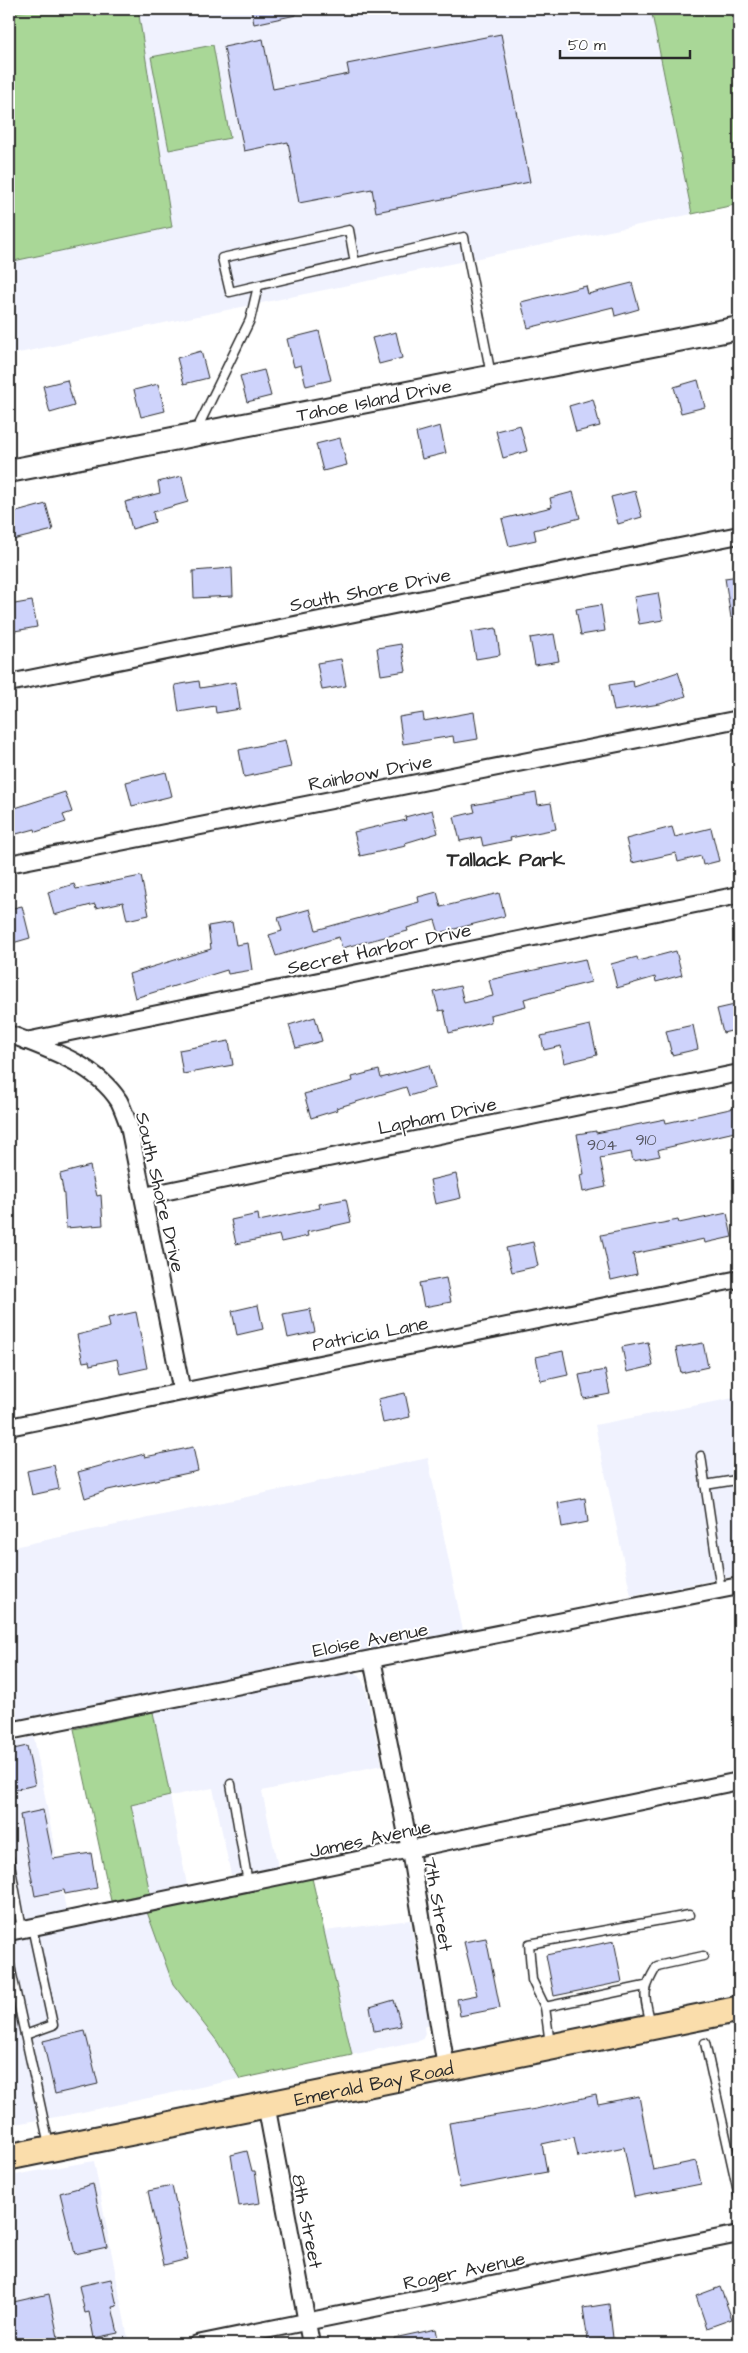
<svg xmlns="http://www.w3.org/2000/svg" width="748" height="2353" font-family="'Architects Daughter',sans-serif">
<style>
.built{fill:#f0f2fe}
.green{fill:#a9d797;stroke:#6a8161}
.building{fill:#ced3fb;stroke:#2b2b2b}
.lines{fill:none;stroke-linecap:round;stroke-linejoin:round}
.lane-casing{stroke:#2b2b2b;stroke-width:11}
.street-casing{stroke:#2b2b2b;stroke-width:20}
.secondary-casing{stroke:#2b2b2b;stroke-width:26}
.primary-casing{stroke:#2b2b2b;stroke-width:29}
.lane{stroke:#fff;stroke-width:8}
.street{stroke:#fff;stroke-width:16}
.secondary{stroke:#fff;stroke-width:22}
.primary{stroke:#faddab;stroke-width:25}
.labels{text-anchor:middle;stroke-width:4;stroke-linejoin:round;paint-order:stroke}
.number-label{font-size:16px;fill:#54555f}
.street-label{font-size:19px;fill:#2b2b2b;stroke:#fff}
.neighbourhood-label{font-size:20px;font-weight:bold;fill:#2b2b2b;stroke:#fff}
</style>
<rect width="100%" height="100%" fill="#fff"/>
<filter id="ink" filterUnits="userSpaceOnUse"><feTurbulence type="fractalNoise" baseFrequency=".02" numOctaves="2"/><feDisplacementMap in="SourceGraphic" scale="10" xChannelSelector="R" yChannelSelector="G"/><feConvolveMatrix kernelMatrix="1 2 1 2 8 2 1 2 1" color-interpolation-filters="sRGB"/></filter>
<g filter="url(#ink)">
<!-- built -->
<g class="built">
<polygon points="9,9 651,9 692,214 9,355"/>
<polygon points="739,1397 739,1575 631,1596 595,1425"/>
<polygon points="428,1458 463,1631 9,1721 9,1548"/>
<polygon points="352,1671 359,1675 365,1686 382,1765 262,1791 278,1867 231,1875 213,1788 170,1796 187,1885 150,1893 131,1805 170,1796 153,1712"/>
<polygon points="34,1737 66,1910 9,1922 9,1742"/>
<polygon points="312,1878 325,1931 410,1920 429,2024 424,2027 425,2034 422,2040 68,2115 9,2125 9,1940"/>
<polygon points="94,2161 129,2344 9,2344 9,2176"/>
</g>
<!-- green -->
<g class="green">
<polygon points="35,9 138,9 172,227 9,262 9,14"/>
<polygon points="651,9 739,9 739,204 692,214"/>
<polygon points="213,45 230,138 169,150 151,57"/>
<polygon points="153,1712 170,1796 131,1805 150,1893 111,1901 74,1729"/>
<polygon points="312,1878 352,2055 240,2079 217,2041 173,1984 147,1912"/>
</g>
<!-- building -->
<g class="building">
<polygon points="251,9 295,9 296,15 254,24"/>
<polygon points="501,34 530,182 376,212 372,189 299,203 288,142 244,151 224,47 263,39 273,89 349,74 347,64"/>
<polygon points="632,283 639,309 615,316 613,307 528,328 521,302 586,286 588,294"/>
<polygon points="319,331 331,380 306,386 301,365 294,367 287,339"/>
<polygon points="396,332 402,358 379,364 372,338"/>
<polygon points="201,351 208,378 184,384 177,358"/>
<polygon points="264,370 271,396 247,402 240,376"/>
<polygon points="67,380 74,406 50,413 43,386"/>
<polygon points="698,380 705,407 681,413 674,387"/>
<polygon points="158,384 165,411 141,417 134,390"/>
<polygon points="593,399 600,426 576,432 569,406"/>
<polygon points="520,425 527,451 503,458 496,431"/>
<polygon points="440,426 446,453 422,459 416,433"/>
<polygon points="340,438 347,465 323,471 316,444"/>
<polygon points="182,476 188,502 153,512 155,522 132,529 125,502 160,493 158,482"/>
<polygon points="635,491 642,517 618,524 611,497"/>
<polygon points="573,492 580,518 534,530 536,540 509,546 502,519 552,507 550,498"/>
<polygon points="46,504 53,530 9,541 9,514"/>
<polygon points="232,568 233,596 194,598 193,571"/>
<polygon points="739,576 739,617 731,618 725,578"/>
<polygon points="658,593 663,620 639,624 634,597"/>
<polygon points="32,601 37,627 9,632 9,605"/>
<polygon points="601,605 605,631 581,635 576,609"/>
<polygon points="496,628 500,655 476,659 471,632"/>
<polygon points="554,634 559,661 535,665 530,638"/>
<polygon points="401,644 406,671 381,675 377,648"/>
<polygon points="341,659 346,686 322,690 317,663"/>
<polygon points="678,672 686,696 660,704 614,711 609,685 633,681 634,687"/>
<polygon points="199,681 200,688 236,682 240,709 216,713 215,706 179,712 175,685"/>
<polygon points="474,712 478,739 454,743 453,736 403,744 399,717 423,713 424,721"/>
<polygon points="285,740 291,767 244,777 239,750"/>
<polygon points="166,772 172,796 132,806 126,782"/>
<polygon points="65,792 72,812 63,815 66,822 36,832 35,829 9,836 9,810"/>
<polygon points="536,793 538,805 551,803 556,829 510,838 511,840 483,846 481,837 460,841 454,817 475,812 473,805"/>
<polygon points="432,810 438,833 405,843 406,846 360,856 354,832 406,820 405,817"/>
<polygon points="672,827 675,837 711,828 719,861 703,865 701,856 678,862 676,853 632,863 626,839"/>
<polygon points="141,876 149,915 127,920 123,902 96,908 95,904 54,915 48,892 74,884 76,889"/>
<polygon points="437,892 441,907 499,893 505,916 439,933 435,920 407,928 408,931 342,948 339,937 276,956 269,935 282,931 278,918 310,909 316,930 419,902 418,897"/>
<polygon points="22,906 30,938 9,944 9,909"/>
<polygon points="232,922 236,945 248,943 252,970 228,974 227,970 135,998 129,974 211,949 208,926"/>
<polygon points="676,951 682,975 656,982 655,977 617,988 611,964 637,957 638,961"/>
<polygon points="585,959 591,982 524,999 526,1006 490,1015 491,1022 449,1033 444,1010 439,1011 434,992 460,986 464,1003 493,996 489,980"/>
<polygon points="739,1004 739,1029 723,1033 717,1009"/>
<polygon points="315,1017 322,1041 296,1048 289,1025"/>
<polygon points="590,1025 597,1055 564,1063 561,1046 544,1050 541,1036"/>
<polygon points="693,1025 698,1049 672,1055 666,1031"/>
<polygon points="229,1041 233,1065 183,1074 179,1050"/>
<polygon points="429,1065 435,1088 409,1096 406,1087 336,1108 337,1110 311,1118 304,1094 353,1081 352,1077 379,1070 381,1078"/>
<polygon points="739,1107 739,1131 661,1149 658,1150 660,1156 633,1161 631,1152 600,1158 606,1187 583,1192 580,1175 584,1174 577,1134 596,1131 596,1133 665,1119 666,1123"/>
<polygon points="90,1166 97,1196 101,1195 103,1225 66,1228 64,1195 60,1174"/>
<polygon points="456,1174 461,1198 435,1204 430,1180"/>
<polygon points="346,1199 351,1222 307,1232 308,1236 281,1242 279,1235 236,1244 231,1220 258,1214 259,1221 320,1208 319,1204"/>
<polygon points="727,1213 732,1237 705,1243 704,1239 633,1254 637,1274 611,1280 601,1235 678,1220 679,1223"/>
<polygon points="533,1242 538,1266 512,1272 506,1248"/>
<polygon points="446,1278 451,1302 424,1307 419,1283"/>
<polygon points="258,1305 263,1329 237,1335 232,1311"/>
<polygon points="310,1309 315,1332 288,1338 283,1314"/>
<polygon points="136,1312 147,1368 120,1374 117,1359 90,1365 89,1361 83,1362 77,1335 110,1327 108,1318"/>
<polygon points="648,1342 653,1366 627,1372 622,1347"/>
<polygon points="703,1343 708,1367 681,1373 676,1348"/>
<polygon points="563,1351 568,1375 541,1381 536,1357"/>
<polygon points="605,1370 610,1394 584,1399 579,1375"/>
<polygon points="405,1393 410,1417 383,1423 378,1399"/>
<polygon points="193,1447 198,1471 108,1490 85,1498 78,1472 144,1454 145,1457"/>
<polygon points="54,1465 59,1489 32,1495 27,1471"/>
<polygon points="585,1498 588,1522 562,1527 558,1503"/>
<polygon points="27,1746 35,1785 9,1791 9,1750"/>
<polygon points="43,1810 53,1859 91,1853 97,1888 65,1894 64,1890 35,1896 20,1815"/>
<polygon points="486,1938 500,2008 460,2016 457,1999 477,1995 464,1942"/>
<polygon points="614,1941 622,1982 554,1996 546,1955"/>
<polygon points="394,2000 401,2026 374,2031 370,2007"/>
<polygon points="85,2031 98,2084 55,2094 43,2041"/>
<polygon points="596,2095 598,2104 639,2096 653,2170 696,2161 701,2184 634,2197 624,2147 578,2157 574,2137 542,2144 547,2172 460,2188 449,2123 536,2109"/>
<polygon points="247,2151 252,2171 255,2171 260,2203 239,2206 231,2155"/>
<polygon points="93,2184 107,2247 75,2254 60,2193"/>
<polygon points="172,2186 188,2259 164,2265 148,2191"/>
<polygon points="111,2279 117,2306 112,2307 118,2333 94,2338 89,2312 85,2313 79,2286"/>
<polygon points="720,2287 732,2319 707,2328 696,2296"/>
<polygon points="49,2294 59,2342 29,2344 28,2339 9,2343 9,2303"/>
<polygon points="609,2304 613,2338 588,2341 583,2308"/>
<polygon points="436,2329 439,2344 395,2344 394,2338"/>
</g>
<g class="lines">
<!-- lane casing -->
<g class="lane-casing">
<g id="lane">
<polyline points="355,263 349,230 222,258 230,292 464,237 491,375"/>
<polyline points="196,431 250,320 258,286"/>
<polyline points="701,1456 721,1590"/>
<polyline points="705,1485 736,1480"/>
<polyline points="231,1784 248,1883"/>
<polyline points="9,1858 22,1929"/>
<polyline points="9,1961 49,2145"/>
<polyline points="545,2007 645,1986"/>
<path d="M 651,2024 C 644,1995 641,1993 657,1966 L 703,1956"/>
<polyline points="25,2035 53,2025 32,1927"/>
<polyline points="705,2043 739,2196"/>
<polyline points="550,2044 545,2007 532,1980 529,1944 689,1915"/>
</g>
</g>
<!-- street casing -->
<g class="street-casing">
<g id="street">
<polyline points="9,683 739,535"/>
<polyline points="9,864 739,719"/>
<path d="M 9,1034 C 48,1049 95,1064 119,1101 C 123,1109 126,1118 129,1126 L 182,1392"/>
<polyline points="26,1041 739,895"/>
<polyline points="144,1196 739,1073"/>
<polyline points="9,1427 739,1279"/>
<polyline points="372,1659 410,1850 446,2067"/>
<polyline points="9,1731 739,1586"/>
<polyline points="9,1932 739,1781"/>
<polyline points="266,2104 311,2344"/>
<polyline points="197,2344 739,2234"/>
</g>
</g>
<!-- secondary casing -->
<g class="secondary-casing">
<g id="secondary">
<path id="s1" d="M 9,471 L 739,328"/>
</g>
</g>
<!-- primary casing -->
<g class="primary-casing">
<g id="primary">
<path id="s2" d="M 9,2157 L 739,2009"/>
</g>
</g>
<!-- lane -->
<use href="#lane" class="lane"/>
<!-- street -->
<use href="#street" class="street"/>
<!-- secondary -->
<use href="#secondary" class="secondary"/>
<!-- primary -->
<use href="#primary" class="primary"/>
</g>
</g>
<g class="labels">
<!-- number labels -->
<g class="number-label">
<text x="646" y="1145">910</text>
<text x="602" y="1150">904</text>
</g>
<!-- street labels -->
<g class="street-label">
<text dy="7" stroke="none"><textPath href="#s1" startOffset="372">Tahoe Island Drive</textPath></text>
<text transform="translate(370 589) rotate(-11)" y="7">South Shore Drive</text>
<text transform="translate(370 772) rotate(-11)" y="7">Rainbow Drive</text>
<text transform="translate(379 948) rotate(-12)" y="7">Secret Harbor Drive</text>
<text transform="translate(437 1115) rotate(-12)" y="7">Lapham Drive</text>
<text transform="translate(161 1192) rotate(77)" y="7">South Shore Drive</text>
<text transform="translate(370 1333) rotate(-11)" y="7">Patricia Lane</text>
<text transform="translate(370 1639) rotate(-11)" y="7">Eloise Avenue</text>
<text transform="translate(370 1838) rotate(-12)" y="7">James Avenue</text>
<text transform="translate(439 1904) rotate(80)" y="7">7th Street</text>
<text dy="7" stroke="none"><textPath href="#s2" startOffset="372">Emerald Bay Road</textPath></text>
<text transform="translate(308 2221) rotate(79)" y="7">8th Street</text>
<text transform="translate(464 2270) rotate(-12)" y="7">Roger Avenue</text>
</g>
<!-- neighbourhood labels -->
<g class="neighbourhood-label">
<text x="506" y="866">Tallack Park</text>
</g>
</g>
<!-- margin -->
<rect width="748" height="2353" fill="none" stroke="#fff" stroke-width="30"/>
<rect x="15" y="15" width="718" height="2323" fill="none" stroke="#2b2b2b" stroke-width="2" filter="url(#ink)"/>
<!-- scale -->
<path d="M560 50v8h130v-8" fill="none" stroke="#2b2b2b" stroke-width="2.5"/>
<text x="568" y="50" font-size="15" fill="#2b2b2b" stroke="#ffffff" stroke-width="4" paint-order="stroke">50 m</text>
</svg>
